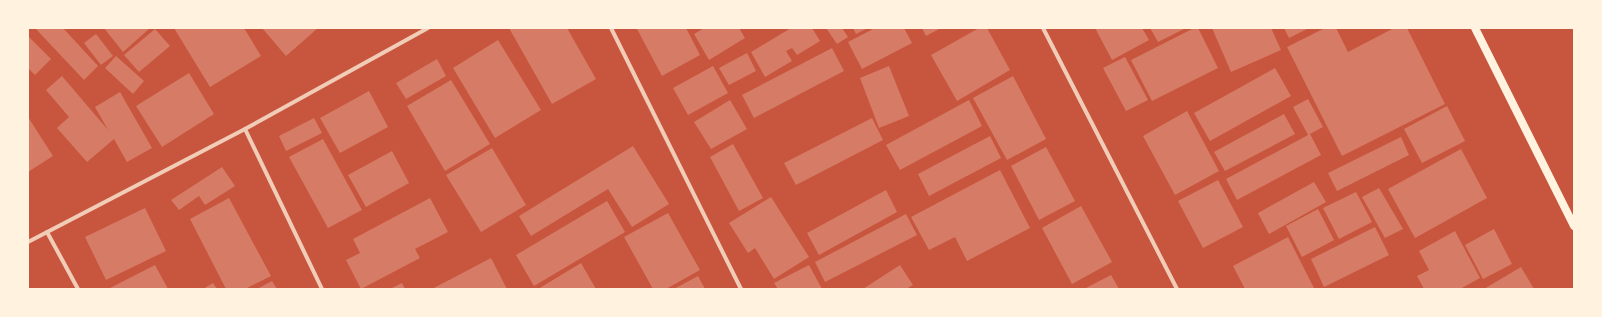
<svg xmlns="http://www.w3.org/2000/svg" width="1602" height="317" font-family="'Space Grotesk',sans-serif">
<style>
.building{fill:#d67c66}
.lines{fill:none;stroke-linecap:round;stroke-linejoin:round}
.minor{stroke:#f1ccb7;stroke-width:4}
.secondary{stroke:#fff3e0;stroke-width:8}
</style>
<rect width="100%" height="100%" fill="#c8553d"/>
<!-- building -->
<g class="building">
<polygon points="35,28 63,28 98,66 84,80"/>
<polygon points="104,28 150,28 123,52"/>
<polygon points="174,28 244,28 261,56 210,87"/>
<polygon points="262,28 318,28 286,56"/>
<polygon points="509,28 567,28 596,79 552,104"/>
<polygon points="639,28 686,28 700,55 662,76 637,29"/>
<polygon points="704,28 739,28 745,38 709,60 694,34"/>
<polygon points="791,28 812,28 820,41 797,55 792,48 786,51 792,61 765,77 751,52"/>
<polygon points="826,28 842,28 848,37 837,44"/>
<polygon points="853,28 868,28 856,34"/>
<polygon points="875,28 904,28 912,43 862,69 848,42"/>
<polygon points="922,28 941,28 926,36"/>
<polygon points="979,28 987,28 1010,70 957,101 931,55"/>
<polygon points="1095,28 1142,28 1149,40 1112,60"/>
<polygon points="1150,28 1186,28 1158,42"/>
<polygon points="1194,28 1198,28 1218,68 1152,101 1131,60"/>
<polygon points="1212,28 1271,28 1281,50 1231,72"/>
<polygon points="1284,28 1309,28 1289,38"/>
<polygon points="1325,28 1336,28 1348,52 1394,28 1407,28 1445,104 1342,156 1287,47"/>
<polygon points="155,29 170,46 139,72 124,55"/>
<polygon points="96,34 113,56 101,65 84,43"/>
<polygon points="28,36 51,59 35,75 28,68"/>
<polygon points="498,40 541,110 495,138 453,68"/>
<polygon points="832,48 844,71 754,118 742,95"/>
<polygon points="747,53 756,71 729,85 719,68"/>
<polygon points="116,56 144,81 133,94 105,68"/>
<polygon points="1125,57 1148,100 1126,111 1103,68"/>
<polygon points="437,59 446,76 406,99 396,83"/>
<polygon points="713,66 728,93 688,115 673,88"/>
<polygon points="889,66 909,116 879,128 860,78"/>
<polygon points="1275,68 1291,96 1210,141 1194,113"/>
<polygon points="189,73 214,114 162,147 136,106"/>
<polygon points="62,76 108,130 95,107 120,92 152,148 127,162 114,139 87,162 57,128 69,117 46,90"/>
<polygon points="1013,76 1046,139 1007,160 973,98"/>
<polygon points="451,80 490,144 445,171 407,106"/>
<polygon points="369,91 388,127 340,153 320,118"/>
<polygon points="1308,99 1323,127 1310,134 1321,155 1237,200 1226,179 1308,135 1293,107"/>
<polygon points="730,100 747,129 711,149 694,122"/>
<polygon points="969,100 982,126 900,170 886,145"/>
<polygon points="1447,106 1465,141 1422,163 1404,129"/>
<polygon points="1187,111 1219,171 1175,195 1143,136"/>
<polygon points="1284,114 1295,134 1225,171 1214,152"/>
<polygon points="28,117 53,156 28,172"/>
<polygon points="314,118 322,133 286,151 279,136"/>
<polygon points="872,118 883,140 796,185 784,163"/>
<polygon points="990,136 1001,158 929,196 918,174"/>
<polygon points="1401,137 1409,155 1337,191 1328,173"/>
<polygon points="323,139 362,210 328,228 289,157"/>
<polygon points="733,144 763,198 739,211 710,157"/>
<polygon points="633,146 669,204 632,227 608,189 531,236 519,216"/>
<polygon points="1046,147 1075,201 1039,220 1011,166"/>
<polygon points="492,148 526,205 481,232 446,175"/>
<polygon points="1461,149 1487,198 1415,238 1388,189"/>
<polygon points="392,151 409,183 366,207 348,175"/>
<polygon points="222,167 235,186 205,205 199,196 179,210 171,200"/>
<polygon points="1000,170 1030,228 967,261 955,237 929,250 911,217"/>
<polygon points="1218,180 1243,227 1203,248 1178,201"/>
<polygon points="1314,182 1326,202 1269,234 1258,213"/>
<polygon points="1379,188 1403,229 1385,238 1362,197"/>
<polygon points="886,190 897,212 819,255 807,233"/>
<polygon points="1356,192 1372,222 1339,239 1323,208"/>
<polygon points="771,197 809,257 774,279 755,248 748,253 729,223"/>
<polygon points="229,198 271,276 245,289 226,289 190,219"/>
<polygon points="430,198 448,232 415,249 420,258 361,289 346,260 360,253 353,239"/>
<polygon points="607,201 625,232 534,286 516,255"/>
<polygon points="1081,206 1112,262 1072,284 1042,228"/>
<polygon points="145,208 166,251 106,280 85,237"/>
<polygon points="1318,209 1334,240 1302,257 1286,226"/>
<polygon points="668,213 700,270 666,289 653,289 624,237"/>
<polygon points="906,214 917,235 825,282 815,262"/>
<polygon points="1375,227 1389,255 1324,287 1311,259"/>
<polygon points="1494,229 1512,264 1483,279 1465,245"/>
<polygon points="1455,231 1480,278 1460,289 1424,289 1417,276 1429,270 1419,251"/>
<polygon points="1288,237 1314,288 1245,289 1233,266"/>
<polygon points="491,258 507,289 432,289"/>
<polygon points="581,263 596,289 538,289"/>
<polygon points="155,265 168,289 111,289 110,288"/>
<polygon points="809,265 822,289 778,289 774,283"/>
<polygon points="900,265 913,285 906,289 863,289"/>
<polygon points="1521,267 1534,289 1484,289"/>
<polygon points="1111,275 1119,289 1084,289"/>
<polygon points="698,276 705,289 674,289"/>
<polygon points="272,281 277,289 257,289"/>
<polygon points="213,283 217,289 203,289"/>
<polygon points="402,283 405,289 390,289"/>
</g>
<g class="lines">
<!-- minor -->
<g class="minor">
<polyline points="611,28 741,289"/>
<polyline points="1043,28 1177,289"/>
<polyline points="245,129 322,289"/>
<polyline points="47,232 78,289"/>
<polyline points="28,242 245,129 428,28"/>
</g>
<!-- secondary -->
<polyline class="secondary" points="1475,28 1574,226"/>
</g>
<!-- border -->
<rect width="1602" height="317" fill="none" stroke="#fff3e0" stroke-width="58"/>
</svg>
